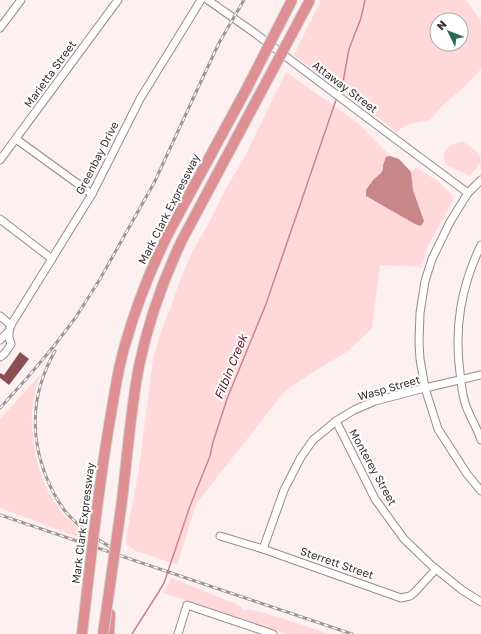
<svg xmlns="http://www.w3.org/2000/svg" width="481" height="634" font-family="'Golos Text',sans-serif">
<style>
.green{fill:#ffd9da;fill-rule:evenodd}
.water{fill:#c88689}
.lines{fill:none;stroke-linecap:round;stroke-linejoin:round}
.stream{stroke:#c88689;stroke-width:1.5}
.building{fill:#8b4f52}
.minor-casing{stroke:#9c8989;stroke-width:9}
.highway-casing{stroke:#d3d1d1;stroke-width:12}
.minor{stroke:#fff;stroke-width:7}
.highway{stroke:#de9094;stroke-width:10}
.rail-casing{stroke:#a09595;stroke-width:3}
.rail{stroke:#fff;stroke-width:1.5;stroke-dasharray:4.5;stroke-linecap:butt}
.highway-bridge-casing{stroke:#d3d1d1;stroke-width:12;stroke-linecap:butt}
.highway-bridge{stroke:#de9094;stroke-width:10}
.labels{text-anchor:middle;stroke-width:4;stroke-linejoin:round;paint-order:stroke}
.street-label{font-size:11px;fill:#372f2f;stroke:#fff}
.water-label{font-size:12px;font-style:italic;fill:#5f0f1e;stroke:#fff}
</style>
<rect width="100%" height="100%" fill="#fdf0f0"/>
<!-- green -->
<g class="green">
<path d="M 321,0 L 466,0 L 480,20 L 481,24 L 481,67 L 480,70 L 466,85 L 441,107 L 430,120 L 410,124 L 404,126 L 397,132 L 294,55 ZM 437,20 L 461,20 L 461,44 L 437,44 Z"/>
<polygon points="286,72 358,123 390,156 386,157 381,173 373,180 366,190 366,196 372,200 424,221 413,190 411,172 416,167 439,182 453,196 453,201 427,247 422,267 380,265 372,328 347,352 326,364 287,389 281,396 196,504 178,562 178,565 136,551 125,544 139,469 153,359 161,332 171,306 180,281 192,252 211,219 226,188 242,162"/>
<path d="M 462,141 C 470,146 480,152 481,162 L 470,176 L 446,165 C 445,162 444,160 444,158 C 443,148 454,143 462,141 Z"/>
<path d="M 40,375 C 36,388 33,400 32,414 C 31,421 33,428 33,435 C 35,465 46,496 67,518 C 71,522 75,525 79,529 L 78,537 L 0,508 L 0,419 Z"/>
<polygon points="172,578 236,604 241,607 242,609 245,610 248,609 275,616 329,634 287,634 208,607 163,593"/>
</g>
<!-- water -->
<polygon class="water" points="390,156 399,159 411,172 413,190 424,221 421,226 415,224 366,196 366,190 373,180 381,173 383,169 383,165 386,157"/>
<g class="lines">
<!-- stream -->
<g class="stream">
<polyline points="341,93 349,49 361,18 365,0"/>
<polyline points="132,634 158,593 164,583 190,506 210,456 213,442 227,399 266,304 336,100"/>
</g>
</g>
<!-- building -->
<polygon class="building" points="20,352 29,359 9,385 0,378 0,373 4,375"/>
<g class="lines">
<!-- minor casing -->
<g class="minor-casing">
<g id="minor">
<polyline points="208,0 256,34 390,135 468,193"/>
<polyline points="0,28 21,0"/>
<polyline points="16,139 92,194"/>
<polyline points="0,160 118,0"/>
<polyline points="481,180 468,193 450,222 432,259 425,281 420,313 419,342 420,359 425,388 438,429 467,474 481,491"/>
<polyline points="0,219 52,259"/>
<path d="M 481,245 C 461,287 454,327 460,373 C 461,383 462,393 465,403 C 469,416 477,427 481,440"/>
<polyline points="0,316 11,325"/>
<polyline points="0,340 9,331 11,325 92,194 140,99 201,0"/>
<path d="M 0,357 C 5,355 8,349 11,344 L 9,338 L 9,331"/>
<polyline points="336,421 375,499 404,539 431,565 462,590 481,602"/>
<polyline points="220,536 263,549 401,598 410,596 414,593 436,569"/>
<polyline points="263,549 284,490 301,457 313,440 318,436 336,421 354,410 375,401 425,388 481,375"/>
<polyline points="178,634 187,605 273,634"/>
</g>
</g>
<!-- highway casing -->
<g class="highway-casing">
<g id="highway">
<polyline points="82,634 90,565"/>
<polyline points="109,634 110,614"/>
</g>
</g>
<!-- minor -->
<use href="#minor" class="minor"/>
<!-- highway -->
<use href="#highway" class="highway"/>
<!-- rail casing -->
<g class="rail-casing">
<g id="rail">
<path d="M 55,351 C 33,390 29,429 44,471 C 49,485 56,499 65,511 C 79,528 97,540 116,550"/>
<polyline points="0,408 27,378 54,346 76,317 100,279 154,183 204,75 219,43 244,0"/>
<polyline points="0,515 352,634"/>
</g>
</g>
<!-- rail -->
<use href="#rail" class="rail"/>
<!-- highway-bridge casing -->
<g class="highway-bridge-casing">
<g id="highway-bridge">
<path d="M 90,565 C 96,514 102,464 111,414 C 115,391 118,368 125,345 C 136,306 151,268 169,232 L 247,88 L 292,0"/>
<path d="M 103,634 C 109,592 115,550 121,508 C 127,461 130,413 139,366 C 148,323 163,280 182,240 L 310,0"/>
</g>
</g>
<!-- highway-bridge -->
<use href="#highway-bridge" class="highway-bridge"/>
</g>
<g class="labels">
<!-- street labels -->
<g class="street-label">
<text transform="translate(50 74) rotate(-54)" y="4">Marietta Street</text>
<text transform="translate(345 87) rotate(37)" y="4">Attaway Street</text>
<text transform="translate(97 158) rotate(-63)" y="4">Greenbay Drive</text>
<text transform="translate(169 209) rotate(-63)" y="4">Mark Clark Expressway</text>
<text transform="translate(389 388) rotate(-16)" y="4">Wasp Street</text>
<text transform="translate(373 467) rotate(61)" y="4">Monterey Street</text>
<text transform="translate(83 523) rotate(-83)" y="4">Mark Clark Expressway</text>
<text transform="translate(337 563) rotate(19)" y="4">Sterrett Street</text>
</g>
<!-- water labels -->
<g class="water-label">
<text transform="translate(231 367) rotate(-68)" y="4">Filbin Creek</text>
</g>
</g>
<!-- north arrow -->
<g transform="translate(449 32) rotate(313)"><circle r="19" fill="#ffffff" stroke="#afacac"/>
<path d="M0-3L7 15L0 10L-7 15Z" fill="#2e6953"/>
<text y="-6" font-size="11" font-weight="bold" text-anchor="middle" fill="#372f2f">N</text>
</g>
</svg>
